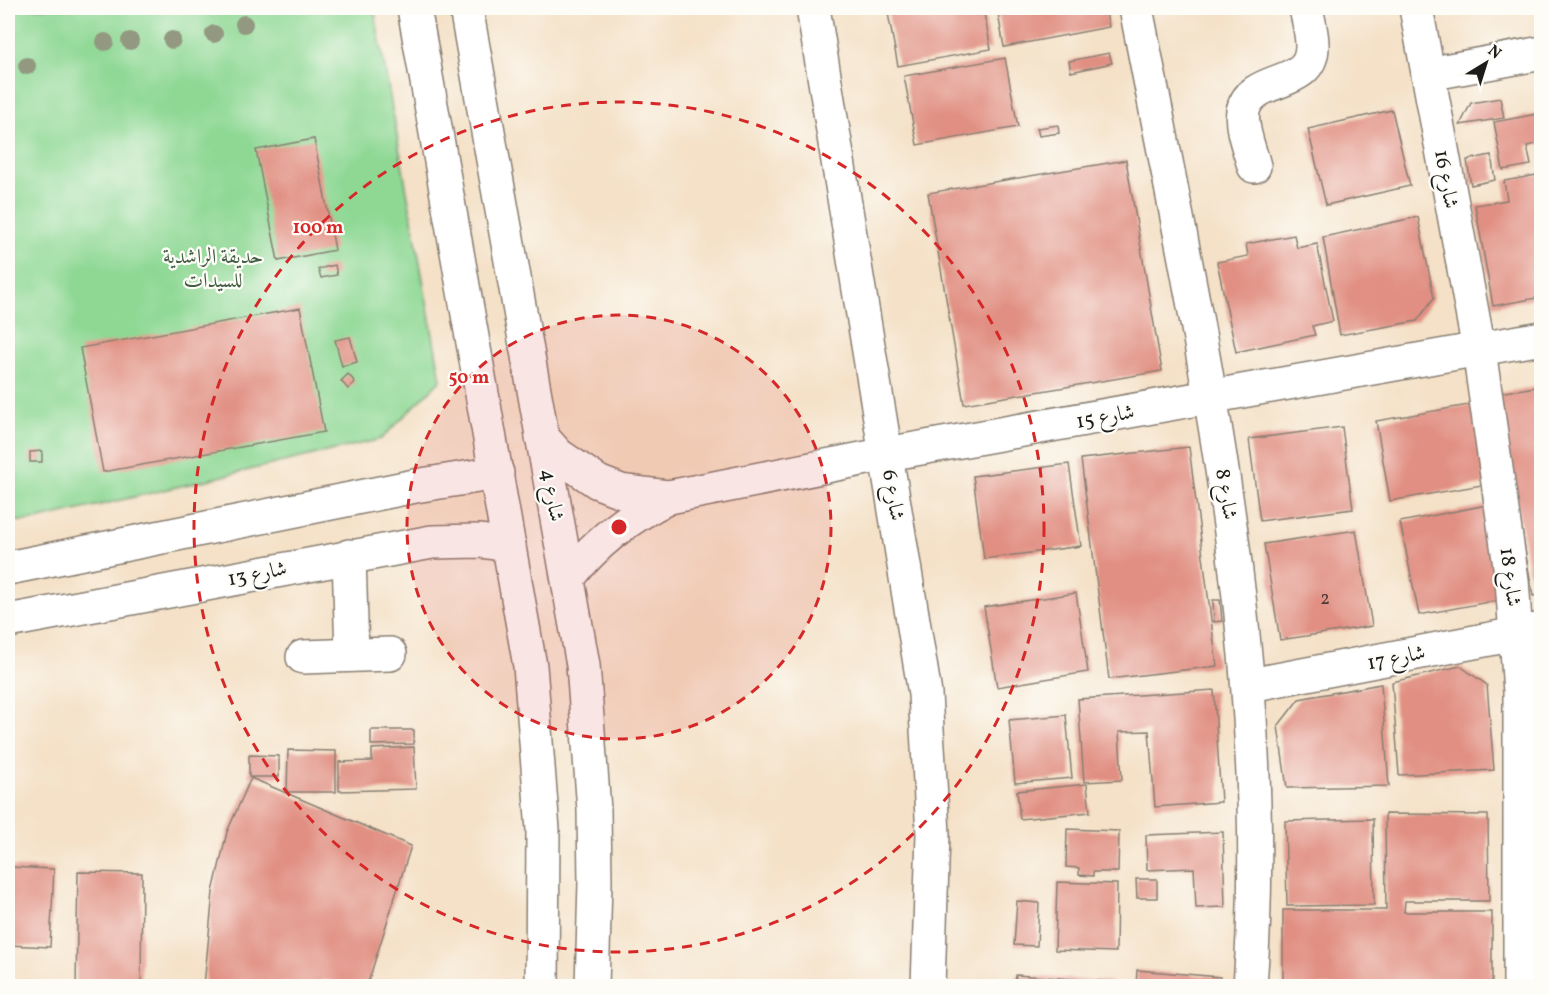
<svg xmlns="http://www.w3.org/2000/svg" width="1549" height="994" font-family="Vollkorn,Amiri,serif">
<style>
.green{fill:#8ed894;stroke:#557a58;stroke-width:1.5}
.building{fill:#e18f82}
.lines{fill:none;stroke-linecap:round;stroke-linejoin:round}
.minor-casing{stroke:#887e72;stroke-width:36}
.minor{stroke:#fff;stroke-width:33}
.tree{fill:#939980}
.ring{fill:none;stroke:#d62828;stroke-width:3;stroke-dasharray:10 8}
.labels{text-anchor:middle;stroke-width:4.5;stroke-linejoin:round;paint-order:stroke}
.number-label{font-size:18px;fill:#4d3936}
.street-label{font-size:21px;fill:#1c1c1c;stroke:#fdfcf7}
.park-label{font-size:21px;fill:#445e46;stroke:#fdfcf7}
.centre{fill:#d62828;stroke:#fdfcf7;stroke-width:3}
.ring-label{font-size:18px;text-anchor:middle;font-weight:bold;fill:#d62828;stroke:#fdfcf7;stroke-width:4.5;stroke-linejoin:round;paint-order:stroke}
</style>
<rect width="100%" height="100%" fill="#fdfcf7"/>
<filter id="ink" filterUnits="userSpaceOnUse"><feTurbulence type="fractalNoise" baseFrequency=".0167" numOctaves="2"/><feDisplacementMap in="SourceGraphic" scale="12" xChannelSelector="R" yChannelSelector="G"/><feConvolveMatrix kernelMatrix="1 2 1 2 8 2 1 2 1" color-interpolation-filters="sRGB"/></filter>
<filter id="wash" filterUnits="userSpaceOnUse"><feTurbulence type="fractalNoise" baseFrequency=".008" numOctaves="4" result="noise"/><feDisplacementMap in="SourceGraphic" scale="24" xChannelSelector="R" yChannelSelector="G"/><feGaussianBlur stdDeviation="1.35" result="paint"/><feColorMatrix in="noise" values="0 0 0 0 0 0 0 0 0 0 0 0 0 0 0 0 0 1.4 0 .05"/><feComposite in="paint" operator="in"/></filter>
<g filter="url(#wash)">
<rect width="100%" height="100%" fill="#f4e1c7"/>
<!-- green -->
<polygon class="green" points="8,8 374,8 441,380 381,439 36,520 8,522"/>
<g id="blocks">
<!-- building -->
<g class="building">
<polygon points="887,8 983,8 991,49 898,66"/>
<polygon points="997,8 1105,8 1109,27 1004,47"/>
<polygon points="1109,53 1112,63 1071,72 1069,61"/>
<polygon points="1005,58 1018,127 917,145 904,76"/>
<polygon points="1500,98 1504,118 1460,125 1471,103"/>
<polygon points="1392,110 1410,186 1326,205 1308,129"/>
<polygon points="1542,113 1542,143 1527,146 1531,165 1503,170 1494,122"/>
<polygon points="1058,125 1059,133 1039,136 1037,128"/>
<polygon points="314,139 335,250 278,261 256,150"/>
<polygon points="1491,155 1495,180 1471,185 1467,160"/>
<polygon points="1126,160 1162,371 964,404 928,193"/>
<polygon points="1542,174 1542,297 1493,306 1475,205 1507,200 1504,181"/>
<polygon points="1418,217 1434,298 1417,321 1340,335 1323,237"/>
<polygon points="1294,235 1297,248 1317,244 1333,321 1312,326 1315,335 1236,352 1217,262 1248,256 1246,244"/>
<polygon points="335,265 337,275 321,278 318,269"/>
<polygon points="300,308 324,432 103,472 80,348"/>
<polygon points="350,337 357,362 342,366 335,340"/>
<polygon points="348,374 355,382 348,389 341,381"/>
<polygon points="1542,386 1542,595 1533,596 1498,393"/>
<polygon points="1474,404 1488,484 1390,501 1376,421"/>
<polygon points="1342,427 1353,509 1260,521 1249,439"/>
<polygon points="1189,447 1217,666 1109,679 1081,459"/>
<polygon points="42,451 42,462 30,462 30,452"/>
<polygon points="1069,464 1081,546 984,559 973,476"/>
<polygon points="1487,505 1505,599 1419,615 1400,522"/>
<polygon points="1356,530 1372,626 1280,640 1264,544"/>
<polygon points="1076,593 1088,672 997,687 984,607"/>
<polygon points="1213,600 1220,600 1222,621 1214,622"/>
<polygon points="1460,666 1487,685 1494,770 1399,775 1392,682"/>
<polygon points="1381,684 1389,786 1287,788 1278,726 1299,699"/>
<polygon points="1214,690 1221,802 1155,807 1149,731 1119,732 1122,780 1084,782 1078,699"/>
<polygon points="1066,715 1072,778 1015,783 1009,720"/>
<polygon points="371,730 414,730 414,744 371,745"/>
<polygon points="414,747 416,789 339,791 339,762 372,761 372,749"/>
<polygon points="288,750 336,751 336,792 287,792"/>
<polygon points="249,755 279,756 279,777 249,777"/>
<polygon points="251,778 411,846 367,986 350,986 323,980 322,986 204,986 213,892 227,832"/>
<polygon points="1087,784 1090,812 1020,819 1017,791"/>
<polygon points="1385,814 1488,815 1489,901 1405,901 1404,912 1492,912 1492,986 1283,986 1283,910 1386,910"/>
<polygon points="1373,819 1374,905 1287,906 1285,821"/>
<polygon points="1067,829 1119,831 1118,872 1093,872 1093,876 1079,875 1079,868 1066,867"/>
<polygon points="1223,832 1225,907 1196,908 1194,868 1147,870 1146,835"/>
<polygon points="8,867 54,869 50,947 8,945"/>
<polygon points="78,872 142,873 141,986 76,986"/>
<polygon points="1136,879 1157,879 1157,898 1137,898"/>
<polygon points="1057,882 1117,884 1116,952 1055,950"/>
<polygon points="1017,901 1039,903 1037,946 1014,945"/>
<polygon points="1137,970 1220,977 1219,986 1136,986"/>
<polygon points="1016,975 1112,982 1112,986 1015,986"/>
</g>
</g>
</g>
<g filter="url(#ink)">
<use href="#blocks" fill-opacity="0" stroke="#887e72" stroke-width="1.5"/>
<g class="lines">
<!-- minor casing -->
<g class="minor-casing">
<g id="minor">
<polyline points="414,8 530,666 543,830 542,986"/>
<polyline points="466,8 583,665 594,810 595,883 592,986"/>
<polyline points="813,8 925,694 933,834 928,986"/>
<path d="M 1136,8 C 1198,331 1275,655 1250,986"/>
<polyline points="1416,8 1479,350 1512,580 1520,692 1520,986"/>
<polyline points="1428,74 1542,53"/>
<path d="M 1254,166 C 1250,150 1240,128 1243,111 C 1251,73 1313,90 1312,45 C 1312,32 1308,19 1306,8"/>
<polyline points="542,437 558,455 598,482 621,491 669,497 887,454 1542,338"/>
<polyline points="349,556 352,655"/>
<polyline points="8,568 415,486 497,473"/>
<path d="M 568,578 C 596,542 628,517 669,497"/>
<polyline points="8,621 432,542 480,541 509,545"/>
<polyline points="303,657 390,654"/>
<polyline points="1250,685 1542,629"/>
</g>
</g>
<!-- minor -->
<use href="#minor" class="minor"/>
</g>
<!-- trees -->
<g class="tree">
<circle cx="244" cy="24" r="9"/>
<circle cx="214" cy="34" r="9"/>
<circle cx="172" cy="40" r="9"/>
<circle cx="130" cy="41" r="9"/>
<circle cx="105" cy="42" r="9"/>
<circle cx="27" cy="66" r="9"/>
</g>
</g>
<!-- distance rings -->
<circle cx="619" cy="527" r="212" fill="#d62828" fill-opacity=".12"/>
<g class="ring">
<circle cx="619" cy="527" r="212"/>
<circle cx="619" cy="527" r="425"/>
</g>
<g class="labels">
<!-- number labels -->
<g class="number-label">
<text x="1325" y="604">2</text>
</g>
<!-- street labels -->
<g class="street-label">
<text transform="translate(1447 179) rotate(80)" y="7">شارع 16</text>
<text transform="translate(1105 416) rotate(-10)" y="7">شارع 15</text>
<text transform="translate(1227 494) rotate(81)" y="7">شارع 8</text>
<text transform="translate(553 495) rotate(80)" y="7">شارع 4</text>
<text transform="translate(894 495) rotate(81)" y="7">شارع 6</text>
<text transform="translate(257 573) rotate(-11)" y="7">شارع 13</text>
<text transform="translate(1511 577) rotate(83)" y="7">شارع 18</text>
<text transform="translate(1396 657) rotate(-11)" y="7">شارع 17</text>
</g>
<!-- park labels -->
<g class="park-label">
<text x="213" y="263">حديقة الراشدية<tspan x="213" dy="24">للسيدات</tspan></text>
</g>
</g>
<circle cx="619" cy="527" r="9" class="centre"/>
<g class="ring-label">
<text x="318" y="233">100 m</text>
<text x="469" y="383">50 m</text>
</g>
<!-- margin -->
<rect width="1549" height="994" fill="none" stroke="#fdfcf7" stroke-width="30"/>
<!-- north arrow -->
<g transform="translate(1486 63) rotate(38)" stroke="#fdfcf7" stroke-width="4.5" paint-order="stroke">
<path d="M0-4.5L10 22L0 15L-10 22Z" fill="#1c1c1c"/>
<text y="-9" font-size="16" font-weight="bold" text-anchor="middle" fill="#1c1c1c">N</text>
</g>
</svg>
